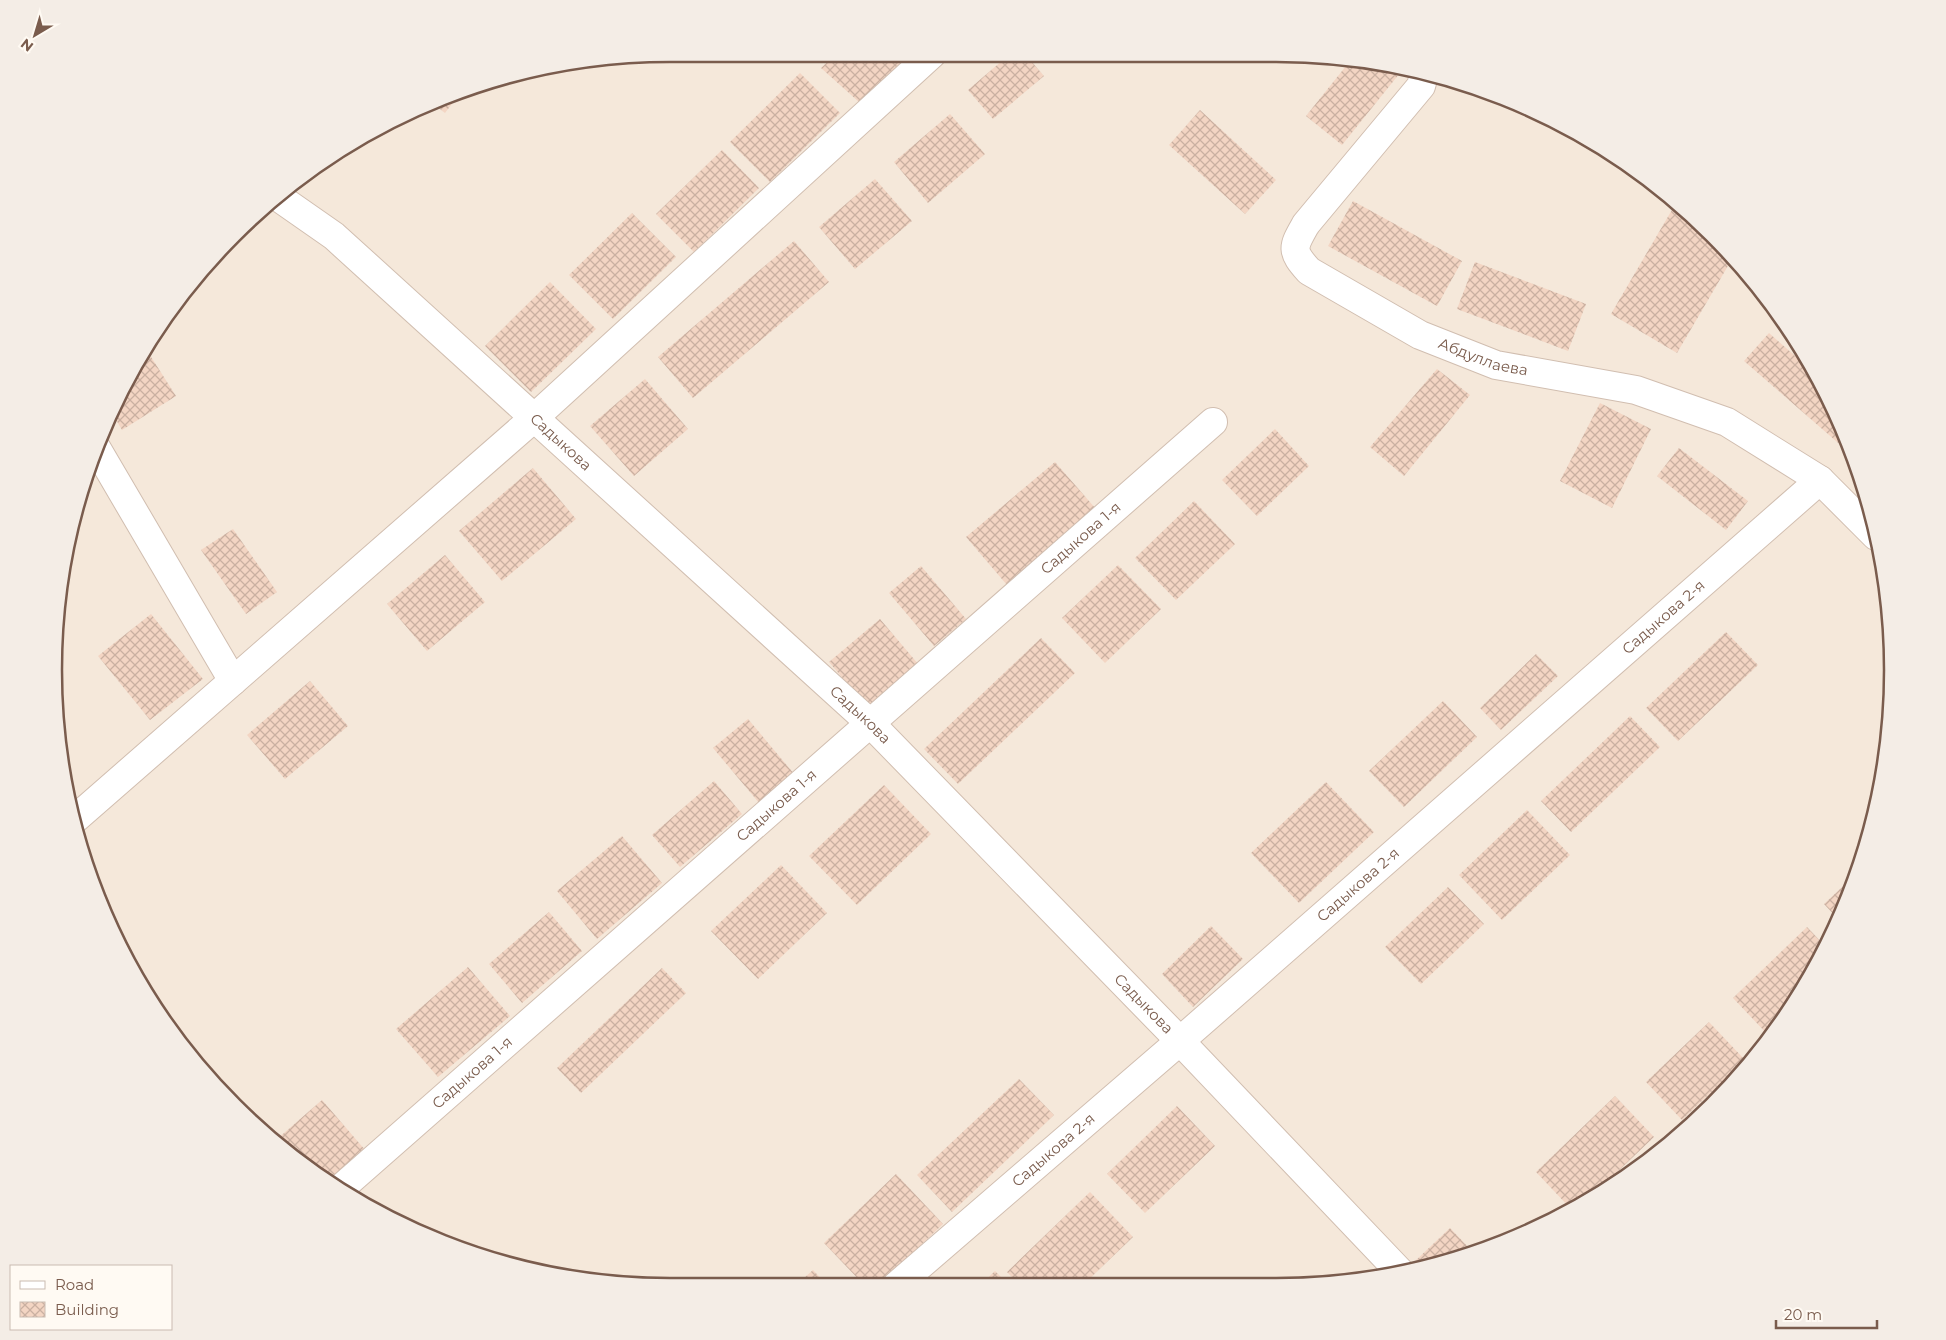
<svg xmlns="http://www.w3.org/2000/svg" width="1946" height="1340" font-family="Montserrat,sans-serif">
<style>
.residential{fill:#f5e8da}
.building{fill:url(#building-cross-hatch)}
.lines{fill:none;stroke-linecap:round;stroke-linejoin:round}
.minor-casing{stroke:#d1beb0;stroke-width:30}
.minor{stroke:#fff;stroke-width:28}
.labels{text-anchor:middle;stroke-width:5;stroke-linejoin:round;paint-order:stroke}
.street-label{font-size:15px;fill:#7a5c4d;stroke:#fffaf3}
.rim{fill:none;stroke:#7a5c4d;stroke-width:2.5}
</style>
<defs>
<pattern id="building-cross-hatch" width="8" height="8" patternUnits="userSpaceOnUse" patternTransform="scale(1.25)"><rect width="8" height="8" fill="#f3d5c3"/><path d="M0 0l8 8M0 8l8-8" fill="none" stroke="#cab0a1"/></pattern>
</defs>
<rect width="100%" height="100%" fill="#fdf6ec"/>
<!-- residential -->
<polygon class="residential" points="670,54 1276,54 1396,66 1549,117 1651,181 1712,234 1789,328 1845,434 1880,550 1892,670 1880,791 1845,906 1788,1013 1712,1106 1651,1159 1549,1223 1396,1274 1276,1286 670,1286 549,1274 434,1239 327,1182 234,1106 158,1013 117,943 66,790 54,670 59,590 101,434 157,328 206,264 328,157 434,101 510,75"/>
<!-- building -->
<g class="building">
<polygon points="836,54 910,54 859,102 821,68"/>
<polygon points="1010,54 1025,54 1044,76 993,119 968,90"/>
<polygon points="1350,61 1404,68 1342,145 1306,116"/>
<polygon points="800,73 840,113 770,182 730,142"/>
<polygon points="461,92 445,113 431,102"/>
<polygon points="1200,110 1276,180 1245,214 1169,145"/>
<polygon points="950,114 985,154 928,203 894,162"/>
<polygon points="1540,114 1549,117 1570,131 1569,132"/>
<polygon points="722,150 759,188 694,252 656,214"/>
<polygon points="875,179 912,221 855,269 819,227"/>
<polygon points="1353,201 1462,261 1437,306 1328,246"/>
<polygon points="1676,203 1712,234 1732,259 1677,353 1611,314"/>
<polygon points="632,213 676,257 613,319 569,275"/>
<polygon points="794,241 829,282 693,398 658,357"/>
<polygon points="1475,262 1586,304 1568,351 1457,309"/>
<polygon points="550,282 596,329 531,392 485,346"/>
<polygon points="1769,333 1810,369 1845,434 1852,455 1744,361"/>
<polygon points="146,349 176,396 122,430 112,413"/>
<polygon points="1437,369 1470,395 1404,476 1370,447"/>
<polygon points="645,379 688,429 634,476 590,426"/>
<polygon points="1600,403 1651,429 1612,508 1560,481"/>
<polygon points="1275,429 1309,466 1257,516 1222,480"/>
<polygon points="1679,448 1748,501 1726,530 1657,476"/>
<polygon points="1055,462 1096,509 1007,585 966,537"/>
<polygon points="533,468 576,519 502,581 459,531"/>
<polygon points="1194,501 1235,544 1176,600 1135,558"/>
<polygon points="233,529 277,592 246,614 201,550"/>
<polygon points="445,555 485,602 427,651 387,604"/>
<polygon points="1118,565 1161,609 1105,663 1062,618"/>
<polygon points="921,566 966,619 934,646 889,593"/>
<polygon points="151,614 203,679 150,720 98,656"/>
<polygon points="880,619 919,665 868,708 829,662"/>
<polygon points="1726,632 1758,665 1678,741 1646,708"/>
<polygon points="1041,638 1075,673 958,784 924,749"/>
<polygon points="1536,654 1558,676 1501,730 1480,708"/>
<polygon points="310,681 348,726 285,779 247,735"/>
<polygon points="1443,701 1477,737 1404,807 1369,771"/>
<polygon points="1630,716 1660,747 1571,832 1541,801"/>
<polygon points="748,719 795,775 760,804 713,748"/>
<polygon points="714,781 742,814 680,867 652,835"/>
<polygon points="1326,782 1374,832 1299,903 1251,853"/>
<polygon points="884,785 931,834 857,905 809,856"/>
<polygon points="1527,810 1570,855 1502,920 1459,875"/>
<polygon points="622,836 662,883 597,939 557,891"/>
<polygon points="781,865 827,913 758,979 711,931"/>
<polygon points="1855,875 1845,906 1838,919 1824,904"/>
<polygon points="1448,887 1484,924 1421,984 1385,947"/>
<polygon points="549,912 582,951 522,1003 489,964"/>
<polygon points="1211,926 1243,959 1193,1007 1162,974"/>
<polygon points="1807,927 1824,945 1788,1013 1769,1036 1733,998"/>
<polygon points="468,967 510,1016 438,1077 396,1029"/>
<polygon points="662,968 686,993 581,1093 557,1068"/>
<polygon points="1709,1022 1745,1060 1682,1120 1646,1082"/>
<polygon points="1019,1079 1054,1115 952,1212 917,1175"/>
<polygon points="1615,1096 1654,1137 1592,1196 1571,1209 1536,1172"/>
<polygon points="322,1100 366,1151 329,1183 276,1140"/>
<polygon points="1177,1106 1215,1146 1145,1213 1107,1174"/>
<polygon points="896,1174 943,1224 878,1286 865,1286 824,1243"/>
<polygon points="1090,1192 1133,1237 1082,1286 1020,1286 1007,1272"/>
<polygon points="1450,1228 1470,1249 1417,1267 1413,1263"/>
<polygon points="813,1270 828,1286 795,1286"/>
<polygon points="995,1271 1010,1286 979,1286"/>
</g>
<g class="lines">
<!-- minor casing -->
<g class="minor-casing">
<g id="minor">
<path id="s1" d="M 1424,75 L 1421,86 L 1306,224 C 1293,247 1290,250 1309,271 L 1420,335 L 1496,365 L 1636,390 L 1727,422 L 1820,480 L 1876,536"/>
<path id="s2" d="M 281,199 L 334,236 L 870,723 L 1180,1041 L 1401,1273"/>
<polyline points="97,449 233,681"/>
<polyline points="75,819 534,418 932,54"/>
<path id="s3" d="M 340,1189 L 1213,422"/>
<path id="s4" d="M 896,1286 L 1180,1041 L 1820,480"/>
</g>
</g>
<!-- minor -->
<use href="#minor" class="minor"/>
</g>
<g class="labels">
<!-- street labels -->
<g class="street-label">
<text dy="5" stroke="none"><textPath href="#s1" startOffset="440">Абдуллаева</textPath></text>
<text dy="5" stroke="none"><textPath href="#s2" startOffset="371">Садыкова</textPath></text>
<text dy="5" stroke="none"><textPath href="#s3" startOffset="986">Садыкова 1-я</textPath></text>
<text dy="5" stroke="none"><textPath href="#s4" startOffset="1018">Садыкова 2-я</textPath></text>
<text dy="5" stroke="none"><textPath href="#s2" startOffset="776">Садыкова</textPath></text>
<text dy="5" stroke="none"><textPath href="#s3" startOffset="581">Садыкова 1-я</textPath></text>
<text dy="5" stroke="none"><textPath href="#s4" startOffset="612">Садыкова 2-я</textPath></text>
<text dy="5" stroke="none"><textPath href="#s2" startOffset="1181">Садыкова</textPath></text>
<text dy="5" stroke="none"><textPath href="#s3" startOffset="176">Садыкова 1-я</textPath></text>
<text dy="5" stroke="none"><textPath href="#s4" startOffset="208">Садыкова 2-я</textPath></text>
</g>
</g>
<!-- crop -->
<path d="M0 0H1946V1340H0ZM670 62H1276A608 608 0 0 1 1884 670V670A608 608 0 0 1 1276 1278H670A608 608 0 0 1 62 670V670A608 608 0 0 1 670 62Z" fill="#f4ede6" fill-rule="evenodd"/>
<path class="rim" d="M670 62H1276A608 608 0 0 1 1884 670V670A608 608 0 0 1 1276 1278H670A608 608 0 0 1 62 670V670A608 608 0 0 1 670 62Z"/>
<!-- legend -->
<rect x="10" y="1265" width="162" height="65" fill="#fffaf3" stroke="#cabbb1"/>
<rect x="20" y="1281" width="25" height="8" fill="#ffffff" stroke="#cabbb1"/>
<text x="55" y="1290" font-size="15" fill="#7a5c4d">Road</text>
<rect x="20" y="1302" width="25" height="15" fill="url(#building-cross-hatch)" stroke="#cabbb1"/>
<text x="55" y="1315" font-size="15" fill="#7a5c4d">Building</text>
<!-- north arrow -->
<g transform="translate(35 35) rotate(218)" stroke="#fffaf3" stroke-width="4" paint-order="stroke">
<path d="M0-4L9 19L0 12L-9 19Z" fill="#7a5c4d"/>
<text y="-8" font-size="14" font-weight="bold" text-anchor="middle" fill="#7a5c4d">N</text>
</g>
<!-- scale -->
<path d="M1776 1320v8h101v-8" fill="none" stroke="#7a5c4d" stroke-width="2.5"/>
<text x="1784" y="1320" font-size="15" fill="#7a5c4d" stroke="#fffaf3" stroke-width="4" paint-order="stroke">20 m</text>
</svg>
